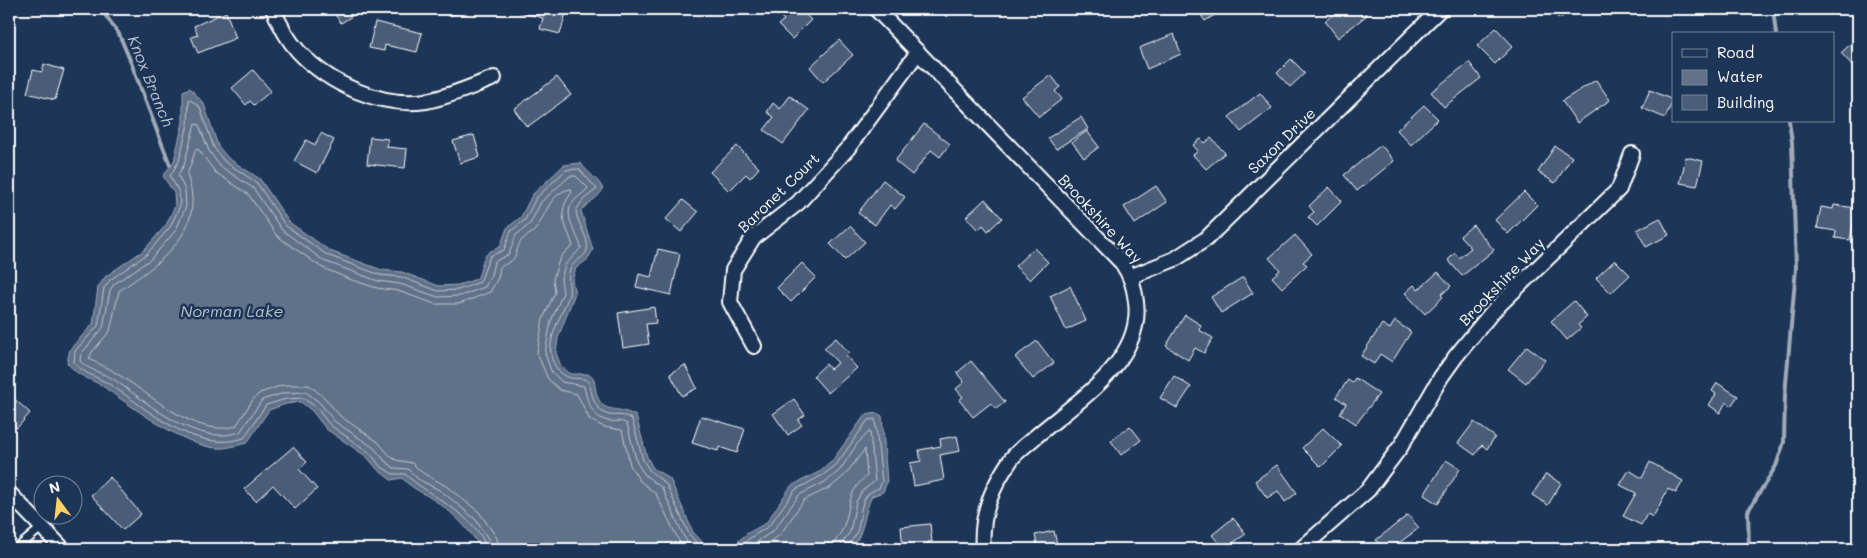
<svg xmlns="http://www.w3.org/2000/svg" width="1867" height="558" font-family="Mali,sans-serif">
<style>
.water{fill:#617289;stroke:#a0aab8}
.lines{fill:none;stroke-linecap:round;stroke-linejoin:round}
.shore{stroke:#c0c7d0;stroke-width:1}
.stream{stroke:#a0aab8;stroke-width:4}
.building{fill:#4a5d79;stroke:#fff}
.lane-casing{stroke:#fff;stroke-width:11}
.street-casing{stroke:#fff;stroke-width:18}
.lane{stroke:#1d3557;stroke-width:7}
.street{stroke:#1d3557;stroke-width:14}
.labels{text-anchor:middle;stroke-width:5;stroke-linejoin:round;paint-order:stroke}
.street-label{font-size:15px;fill:#fff;stroke:#1d3557}
.water-label{font-size:16px;font-style:italic;fill:#b8c0ca;stroke:#1d3557}
</style>
<rect width="100%" height="100%" fill="#1d3557"/>
<filter id="ink" filterUnits="userSpaceOnUse"><feTurbulence type="fractalNoise" baseFrequency=".02" numOctaves="2"/><feDisplacementMap in="SourceGraphic" scale="10" xChannelSelector="R" yChannelSelector="G"/><feConvolveMatrix kernelMatrix="1 2 1 2 8 2 1 2 1" color-interpolation-filters="sRGB"/></filter>
<g filter="url(#ink)">
<!-- water -->
<path class="water" d="M 190,88 L 204,104 L 218,146 L 228,158 L 260,179 L 289,222 L 330,251 L 382,270 L 402,272 L 439,286 L 458,285 L 477,279 C 485,261 479,254 500,247 L 507,228 L 521,217 L 532,195 L 564,165 L 581,163 C 587,173 598,178 603,189 C 598,199 588,202 581,211 L 593,250 L 587,260 L 576,268 L 572,280 L 575,293 L 558,338 L 556,353 L 561,366 L 570,374 L 588,374 L 594,379 C 599,420 610,402 636,416 L 647,457 L 653,468 L 670,479 L 693,532 L 708,548 L 732,547 L 746,534 L 766,523 L 791,486 L 821,471 L 832,461 L 865,415 L 877,413 L 882,416 L 887,482 L 883,492 L 872,496 C 863,514 865,535 850,549 L 482,549 C 469,530 456,515 437,502 C 424,493 412,489 402,478 L 391,480 L 377,469 L 367,457 L 326,429 L 312,411 L 301,402 L 286,404 L 269,410 L 247,443 C 239,445 231,447 224,448 C 192,452 134,408 108,390 C 91,377 83,381 67,363 L 70,349 L 93,324 L 98,287 L 106,276 L 144,250 L 166,225 L 175,206 L 174,193 L 163,176 L 174,161 L 183,122 L 183,91 Z"/>
<g class="lines">
<!-- shore -->
<g class="shore">
<path d="M 486,549 C 482,518 425,494 405,474 L 393,474 L 380,466 L 370,453 L 330,425 L 316,407 L 303,398 L 286,399 L 266,405 L 244,438 C 193,454 149,409 109,384 C 96,376 83,374 74,362 L 75,351 L 98,326 L 104,288 L 110,280 L 147,254 L 170,227 L 180,206 L 179,192 L 170,176 L 179,161 L 188,124 L 189,99 L 200,107 L 214,148 L 224,161 L 257,183 L 285,225 L 327,255 L 380,275 L 401,277 L 438,291 L 458,290 L 480,282 L 490,256 L 504,250 L 511,231 L 525,220 L 536,198 L 566,170 L 579,169 L 597,189 L 584,199 L 576,210 C 576,223 590,237 587,250 C 585,258 576,259 572,266 C 565,276 571,285 569,295 C 562,317 538,349 559,371 C 572,384 580,374 589,382 C 592,394 594,411 609,415 C 618,416 624,414 632,419 L 643,460 L 650,471 L 666,484 L 689,534 L 702,549"/>
<path d="M 492,549 L 490,542 L 476,520 L 456,503 L 441,491 L 418,479 L 408,469 L 394,468 L 385,461 L 374,448 L 334,421 L 320,403 L 306,392 L 284,393 L 262,400 L 240,432 C 195,447 149,403 113,379 C 103,373 88,370 80,361 L 81,354 L 103,328 L 110,290 L 114,284 L 151,259 L 176,230 L 186,206 L 185,190 L 178,175 L 184,165 L 195,124 L 199,125 L 209,151 L 220,166 L 253,188 L 282,230 L 324,261 L 378,281 L 400,284 L 438,297 L 460,296 L 485,287 L 491,275 L 494,262 L 509,254 L 516,235 L 530,224 L 541,202 L 570,176 L 576,176 L 588,188 C 583,194 575,198 571,205 C 564,219 579,235 581,248 L 565,265 L 561,279 L 563,293 L 551,321 L 545,353 L 551,371 L 562,382 L 584,386 C 587,400 591,417 608,421 C 615,422 621,420 627,424 L 637,463 L 645,475 L 662,488 L 684,537 L 692,549"/>
<path d="M 499,549 L 497,538 L 479,512 L 446,486 L 423,473 L 412,463 L 396,460 L 390,456 L 378,442 L 340,416 L 325,398 L 309,385 L 283,385 L 260,393 L 254,398 L 236,426 C 196,439 148,392 116,373 C 108,367 98,364 89,359 L 92,352 L 110,331 L 119,291 C 160,263 208,231 187,175 L 196,149 L 199,150 L 215,172 L 248,194 L 277,236 L 321,267 L 349,279 L 377,288 L 398,291 L 435,304 L 459,304 L 490,292 L 498,278 L 500,267 C 521,257 512,257 521,241 C 525,236 532,234 536,229 C 546,215 550,192 571,189 L 572,192 C 555,215 566,223 573,246 L 562,255 L 558,263 L 553,279 L 555,292 L 543,319 L 537,353 L 548,379 L 560,390 L 577,394 L 590,420 L 604,427 L 622,430 L 630,465 L 639,480 L 656,494 L 683,549"/>
<path d="M 738,549 L 750,538 L 769,526 L 795,490 L 823,475 L 836,465 L 868,420 L 875,419 L 882,482 L 879,488 C 854,497 865,517 855,536 C 852,541 848,543 847,549"/>
<polyline points="747,549 774,530 799,495 827,481 840,470 857,444 870,431 875,481 862,491 856,502 850,532 842,543 841,549"/>
<path d="M 758,549 L 780,535 L 804,500 L 831,487 L 845,475 L 865,449 L 867,476 C 846,492 852,506 843,528 C 840,536 834,539 833,549"/>
</g>
<!-- stream -->
<g class="stream">
<polyline points="101,9 119,34 130,60 170,165"/>
<polyline points="1773,9 1776,34"/>
<polyline points="1749,549 1748,511 1776,466 1784,442 1785,395 1796,268 1792,142 1789,121"/>
</g>
</g>
<!-- building -->
<g class="building">
<polygon points="331,9 354,9 357,13 341,23"/>
<polygon points="446,9 473,9 448,16"/>
<polygon points="567,9 560,34 540,29 543,18 512,10"/>
<polygon points="772,9 800,9 811,20 792,39 778,25 784,20"/>
<polygon points="937,9 954,9 947,17"/>
<polygon points="1197,9 1224,9 1205,21"/>
<polygon points="1340,9 1362,9 1367,15 1338,38 1325,21"/>
<polygon points="1548,9 1570,9 1560,19"/>
<polygon points="226,12 236,38 198,53 191,37 198,35 194,26"/>
<polygon points="375,22 422,33 417,52 385,45 384,51 369,48"/>
<polygon points="1496,28 1513,46 1495,64 1477,46"/>
<polygon points="1174,34 1181,54 1147,69 1139,48"/>
<polygon points="1858,37 1858,62 1854,67 1841,53"/>
<polygon points="839,40 853,55 823,82 810,67"/>
<polygon points="1291,59 1305,73 1290,87 1277,73"/>
<polygon points="1469,62 1481,78 1444,107 1431,92"/>
<polygon points="44,64 64,70 55,100 27,93 33,70 42,72"/>
<polygon points="253,70 271,91 254,105 250,101 246,105 232,88"/>
<polygon points="1051,75 1060,87 1055,91 1062,99 1039,117 1022,97"/>
<polygon points="557,77 571,95 527,127 514,109"/>
<polygon points="1596,80 1610,100 1577,123 1562,101"/>
<polygon points="1650,90 1673,100 1665,118 1642,108"/>
<polygon points="1260,93 1272,108 1241,132 1229,117"/>
<polygon points="790,96 809,110 783,144 764,130 774,117 767,112 773,103 780,109"/>
<polygon points="1424,105 1438,119 1411,145 1397,130"/>
<polygon points="1081,117 1088,129 1056,149 1048,138"/>
<polygon points="924,124 950,144 940,157 931,150 912,175 895,161"/>
<polygon points="1087,131 1099,147 1084,158 1072,142"/>
<polygon points="321,133 334,140 317,173 294,161 306,140 315,145"/>
<polygon points="474,135 480,157 460,163 453,141"/>
<polygon points="370,137 388,139 387,147 407,149 405,168 367,164"/>
<polygon points="1211,138 1225,153 1206,169 1193,155 1198,151 1193,145 1201,139 1205,143"/>
<polygon points="1381,145 1394,161 1357,191 1344,175"/>
<polygon points="737,146 759,168 750,178 746,174 729,191 710,172"/>
<polygon points="1555,146 1572,157 1555,183 1538,172"/>
<polygon points="1686,157 1703,161 1697,186 1680,183"/>
<polygon points="883,180 905,197 895,209 890,205 875,225 858,213"/>
<polygon points="1156,186 1167,202 1135,224 1124,207"/>
<polygon points="1329,187 1342,201 1317,226 1308,217 1314,212 1309,206"/>
<polygon points="1524,192 1537,205 1508,234 1495,220"/>
<polygon points="985,199 1002,218 988,231 983,225 978,230 966,217"/>
<polygon points="683,200 698,212 681,232 666,219"/>
<polygon points="1834,205 1856,208 1850,240 1835,238 1836,231 1817,228 1821,207 1833,209"/>
<polygon points="1660,218 1669,235 1646,247 1637,230"/>
<polygon points="1473,225 1494,250 1462,276 1448,260 1455,253 1459,258 1471,248 1460,236"/>
<polygon points="850,226 865,242 845,260 830,244"/>
<polygon points="1295,235 1312,254 1303,262 1307,265 1282,288 1272,277 1280,270 1269,258"/>
<polygon points="1034,248 1048,262 1030,280 1015,266"/>
<polygon points="658,249 680,254 671,295 636,287 639,274 651,277"/>
<polygon points="1615,260 1630,275 1611,293 1596,278"/>
<polygon points="802,263 816,277 791,302 777,288"/>
<polygon points="1438,272 1451,286 1441,295 1443,297 1425,314 1405,293 1414,285 1418,290"/>
<polygon points="1243,277 1253,293 1221,313 1211,297"/>
<polygon points="1070,286 1086,321 1066,330 1050,296"/>
<polygon points="1574,301 1587,317 1578,325 1581,328 1567,340 1551,321"/>
<polygon points="654,307 656,323 646,324 649,344 623,348 618,313"/>
<polygon points="1185,315 1201,325 1199,330 1213,338 1204,353 1195,348 1188,360 1166,346"/>
<polygon points="1395,321 1411,332 1392,362 1380,354 1374,364 1361,356 1382,324 1390,329"/>
<polygon points="836,338 849,353 846,356 857,368 828,393 813,376 826,364 830,369 838,363 824,348"/>
<polygon points="1037,341 1054,363 1033,379 1015,357"/>
<polygon points="1527,346 1545,360 1526,383 1508,369"/>
<polygon points="971,361 1005,402 996,409 991,403 973,417 959,400 963,397 956,389 964,382 957,373"/>
<polygon points="685,365 697,388 682,396 670,374"/>
<polygon points="1174,376 1191,387 1177,408 1160,398"/>
<polygon points="1355,378 1379,394 1356,424 1340,413 1346,404 1336,397 1348,380 1352,383"/>
<polygon points="1717,383 1738,396 1731,406 1726,402 1720,413 1709,405 1716,394 1712,391"/>
<polygon points="9,394 30,413 17,428 9,421"/>
<polygon points="794,399 805,415 798,420 802,425 788,435 773,414"/>
<polygon points="701,416 745,429 737,453 719,447 718,451 692,443"/>
<polygon points="1474,422 1495,437 1487,449 1482,445 1475,455 1458,443"/>
<polygon points="1130,426 1141,440 1121,455 1111,441"/>
<polygon points="1323,428 1342,446 1321,467 1302,448"/>
<polygon points="957,436 960,451 940,455 944,480 914,486 910,463 921,461 919,450 941,446 940,439"/>
<polygon points="293,447 307,462 299,469 317,489 295,509 273,485 256,501 244,489"/>
<polygon points="1446,460 1460,469 1438,504 1424,495"/>
<polygon points="1650,462 1683,481 1676,493 1668,489 1653,517 1647,514 1641,525 1623,516 1636,493 1620,485 1629,470 1642,478"/>
<polygon points="1277,465 1297,493 1285,502 1278,491 1267,498 1255,481"/>
<polygon points="1546,474 1561,483 1548,505 1532,495"/>
<polygon points="110,477 141,514 123,530 91,495"/>
<polygon points="1408,515 1419,528 1395,546 1398,549 1383,549 1376,540"/>
<polygon points="1233,518 1246,534 1224,549 1212,535"/>
<polygon points="930,524 932,542 928,542 928,549 903,549 901,527"/>
<polygon points="1054,531 1058,549 1038,549 1035,535"/>
</g>
<g class="lines">
<!-- lane casing -->
<g class="lane-casing">
<polyline id="lane" points="16,549 42,527"/>
</g>
<!-- street casing -->
<g class="street-casing">
<g id="street">
<path d="M 273,9 C 279,23 288,40 298,51 C 329,84 381,108 426,101 C 449,97 473,86 494,78"/>
<path d="M 876,9 L 1122,263 C 1131,276 1134,286 1136,302 C 1144,362 1074,403 1034,438 C 1027,444 1018,451 1012,458 C 992,486 980,515 983,549"/>
<polyline points="1132,276 1175,259 1206,239 1440,9"/>
<polyline points="754,346 730,302 733,270 753,238 798,203 848,148 918,52"/>
<polyline points="9,493 63,549"/>
<polyline points="1301,549 1368,490 1401,446 1441,377 1456,356 1493,311 1619,189 1632,154"/>
</g>
</g>
<!-- lane -->
<use href="#lane" class="lane"/>
<!-- street -->
<use href="#street" class="street"/>
</g>
</g>
<g class="labels">
<!-- street labels -->
<g class="street-label">
<text transform="translate(1282 141) rotate(-44)" y="5">Saxon Drive</text>
<text transform="translate(779 193) rotate(-44)" y="5">Baronet Court</text>
<text transform="translate(1100 219) rotate(47)" y="5">Brookshire Way</text>
<text transform="translate(1502 282) rotate(-46)" y="5">Brookshire Way</text>
</g>
<!-- water labels -->
<g class="water-label">
<text transform="translate(151 81) rotate(68)" y="6">Knox Branch</text>
<text x="232" y="317">Norman Lake</text>
</g>
</g>
<!-- margin -->
<rect width="1867" height="558" fill="none" stroke="#1d3557" stroke-width="30"/>
<rect x="15" y="15" width="1837" height="528" fill="none" stroke="#fff" stroke-width="2" filter="url(#ink)"/>
<!-- legend -->
<rect x="1672" y="32" width="162" height="90" fill="#1d3557" stroke="#77869a"/>
<rect x="1682" y="49" width="25" height="8" fill="#1d3557" stroke="#77869a"/>
<text x="1717" y="58" font-size="15" fill="#ffffff">Road</text>
<rect x="1682" y="70" width="25" height="15" fill="#617289" stroke="#77869a"/>
<text x="1717" y="82" font-size="15" fill="#ffffff">Water</text>
<rect x="1682" y="95" width="25" height="15" fill="#4a5d79" stroke="#77869a"/>
<text x="1717" y="108" font-size="15" fill="#ffffff">Building</text>
<!-- north arrow -->
<g transform="translate(58 500) rotate(345)"><circle r="24" fill="#1d3557" stroke="#77869a"/>
<path d="M0-4L9 19L0 12L-9 19Z" fill="#ffd166"/>
<text y="-8" font-size="14" font-weight="bold" text-anchor="middle" fill="#ffffff">N</text>
</g>
</svg>
